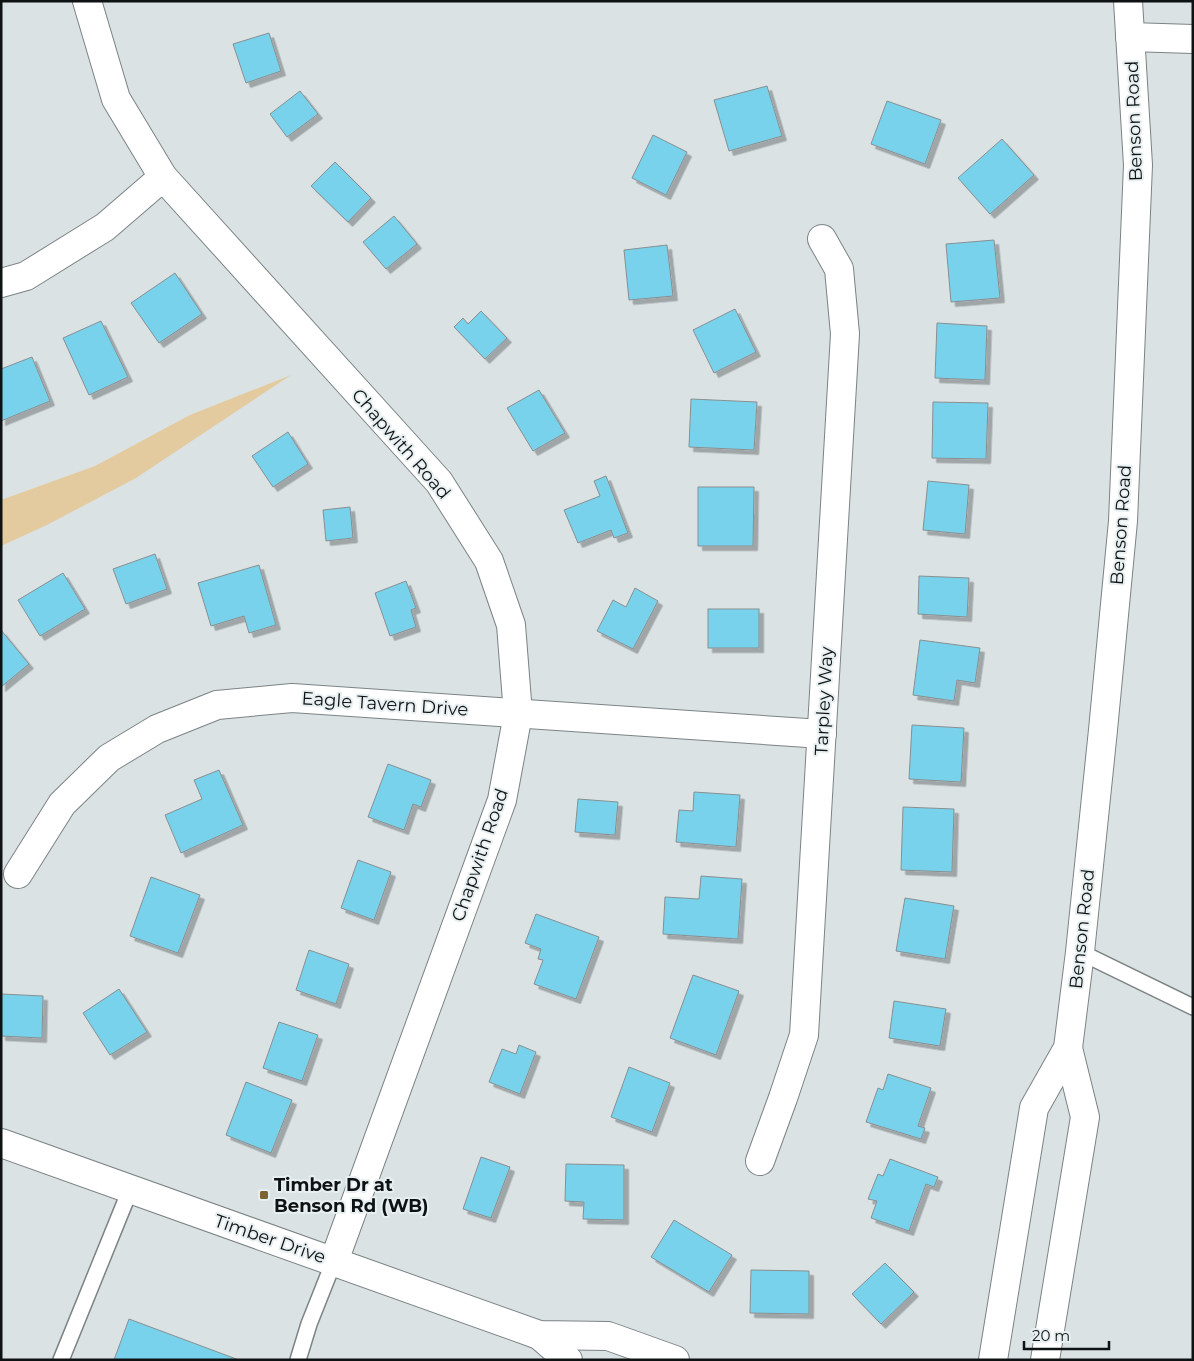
<svg xmlns="http://www.w3.org/2000/svg" width="1194" height="1361" font-family="Montserrat,sans-serif">
<style>
.green{fill:#e4cb9f}
.building{fill:#78d2eb;stroke:#888f91;filter:url(#shadow)}
.lines{fill:none;stroke-linecap:round;stroke-linejoin:round}
.lane-casing{stroke:#7c8385;stroke-width:18}
.street-casing{stroke:#7c8385;stroke-width:30}
.secondary-casing{stroke:#7c8385;stroke-width:30}
.lane{stroke:#fff;stroke-width:15}
.street{stroke:#fff;stroke-width:28}
.secondary{stroke:#fff;stroke-width:28}
.poi-dot{fill:#7d6435;stroke:#e7eff1;stroke-width:2}
.labels{text-anchor:middle;stroke-width:4;stroke-linejoin:round;paint-order:stroke}
.street-label{font-size:18px;fill:#0f1212;stroke:#e7eff1}
.poi-label{font-size:18px;font-weight:bold;fill:#0f1212;stroke:#e7eff1;text-anchor:start}
</style>
<defs>
<filter id="shadow"><feDropShadow dx="4.5" dy="4.5" stdDeviation="0" flood-color="#0004"/></filter>
</defs>
<rect width="100%" height="100%" fill="#dae2e4"/>
<!-- green -->
<polygon class="green" points="291,375 136,478 47,525 1,546 1,500 95,466 190,415"/>
<!-- building -->
<g class="building">
<polygon points="269,33 281,71 246,83 233,44"/>
<polygon points="767,86 782,136 729,151 714,100"/>
<polygon points="300,91 318,114 287,137 270,114"/>
<polygon points="887,101 941,120 925,164 871,144"/>
<polygon points="653,135 687,152 666,195 632,178"/>
<polygon points="1002,139 1034,175 990,214 958,178"/>
<polygon points="335,162 371,198 348,222 311,186"/>
<polygon points="394,216 417,244 386,269 363,242"/>
<polygon points="994,240 1000,298 951,302 946,244"/>
<polygon points="667,245 673,296 629,300 624,250"/>
<polygon points="175,273 202,314 159,343 131,303"/>
<polygon points="735,309 756,352 714,373 693,330"/>
<polygon points="481,311 507,338 485,359 454,327 463,318 468,324"/>
<polygon points="101,321 128,377 89,395 63,338"/>
<polygon points="937,323 987,326 985,380 935,378"/>
<polygon points="32,357 50,401 1,421 1,369"/>
<polygon points="539,390 565,433 533,451 507,408"/>
<polygon points="691,399 757,402 754,450 689,447"/>
<polygon points="933,402 988,403 986,459 932,458"/>
<polygon points="288,432 308,464 273,487 252,456"/>
<polygon points="606,476 628,533 614,538 611,530 578,543 564,510 600,496 594,481"/>
<polygon points="928,481 969,485 965,534 923,530"/>
<polygon points="698,487 754,487 753,546 698,546"/>
<polygon points="350,507 353,538 326,541 323,510"/>
<polygon points="155,554 167,589 126,604 113,569"/>
<polygon points="259,565 276,625 249,633 244,616 211,626 198,583"/>
<polygon points="63,573 85,609 40,636 18,600"/>
<polygon points="919,576 969,578 967,617 918,614"/>
<polygon points="406,581 416,608 411,610 416,627 390,636 375,593"/>
<polygon points="635,588 658,601 633,649 597,631 613,600 626,607"/>
<rect x="708" y="609" width="51" height="39"/>
<polygon points="1,630 29,664 1,687"/>
<polygon points="920,640 980,648 975,683 957,680 954,701 913,695"/>
<polygon points="912,725 964,728 961,782 909,779"/>
<polygon points="388,764 431,780 421,807 413,804 404,830 368,817"/>
<polygon points="219,770 243,825 181,853 165,815 202,799 194,780"/>
<polygon points="694,792 740,795 736,847 676,842 679,810 693,811"/>
<polygon points="578,799 618,802 615,835 575,832"/>
<polygon points="903,807 954,809 952,872 901,870"/>
<polygon points="358,860 391,872 374,920 341,908"/>
<polygon points="701,876 742,879 738,939 663,934 665,897 699,899"/>
<polygon points="151,877 200,895 178,953 130,936"/>
<polygon points="905,898 954,906 945,959 896,951"/>
<polygon points="536,914 599,937 576,999 534,984 543,960 538,959 541,949 525,943"/>
<polygon points="309,950 349,964 336,1004 296,990"/>
<polygon points="693,975 739,991 716,1055 670,1038"/>
<polygon points="119,989 147,1032 110,1055 83,1013"/>
<polygon points="1,994 43,996 42,1038 1,1036"/>
<polygon points="894,1001 946,1009 940,1046 889,1038"/>
<polygon points="279,1022 318,1035 302,1081 263,1068"/>
<polygon points="519,1045 536,1052 520,1094 489,1082 502,1049 516,1054"/>
<polygon points="629,1067 670,1083 652,1132 611,1117"/>
<polygon points="888,1074 931,1088 918,1126 925,1128 921,1139 866,1122 878,1088 883,1090"/>
<polygon points="246,1082 292,1100 271,1153 226,1135"/>
<polygon points="481,1157 510,1167 491,1218 463,1209"/>
<polygon points="890,1159 938,1177 934,1187 926,1184 909,1231 871,1218 877,1201 868,1199 878,1174 883,1176"/>
<polygon points="566,1164 624,1165 624,1220 583,1219 584,1202 565,1201"/>
<polygon points="674,1220 732,1255 709,1292 651,1257"/>
<polygon points="885,1263 914,1292 881,1324 852,1294"/>
<polygon points="751,1270 809,1271 809,1314 750,1313"/>
<polygon points="129,1319 239,1360 114,1360"/>
</g>
<g class="lines">
<!-- lane casing -->
<g class="lane-casing">
<g id="lane">
<polyline points="1080,952 1193,1007"/>
<polyline points="61,1360 130,1190"/>
<polyline points="298,1360 309,1324 334,1261"/>
</g>
</g>
<!-- street casing -->
<g class="street-casing">
<g id="street">
<polyline points="87,1 116,99 163,177 439,482 489,561 511,625 518,714 502,800 334,1261"/>
<polyline points="1,283 26,276 105,227 163,177"/>
<polyline points="18,874 62,804 109,758 157,729 217,705 292,698 822,734"/>
<polyline points="760,1161 783,1098 804,1035 845,334 839,269 822,239"/>
</g>
</g>
<!-- secondary casing -->
<g class="secondary-casing">
<g id="secondary">
<polyline points="1130,37 1193,39"/>
<polyline points="1,1143 539,1335 608,1336 675,1360"/>
<polyline points="539,1335 568,1360"/>
<polyline points="993,1360 1034,1108 1068,1048 1080,952 1103,730 1123,521 1138,165 1128,1"/>
<polyline points="1045,1360 1085,1117 1068,1048"/>
</g>
</g>
<!-- lane -->
<use href="#lane" class="lane"/>
<!-- street -->
<use href="#street" class="street"/>
<!-- secondary -->
<use href="#secondary" class="secondary"/>
</g>
<!-- markers -->
<rect class="poi-dot" x="259" y="1190" width="10" height="10" rx="2.5"/>
<g class="labels">
<!-- street labels -->
<g class="street-label">
<text transform="translate(1134 121) rotate(-92)" y="6">Benson Road</text>
<text transform="translate(401 444) rotate(49)" y="6">Chapwith Road</text>
<text transform="translate(1121 525) rotate(-86)" y="6">Benson Road</text>
<text transform="translate(824 701) rotate(-87)" y="6">Tarpley Way</text>
<text transform="translate(385 704) rotate(4)" y="6">Eagle Tavern Drive</text>
<text transform="translate(480 855) rotate(-71)" y="6">Chapwith Road</text>
<text transform="translate(1082 929) rotate(-84)" y="6">Benson Road</text>
<text transform="translate(270 1239) rotate(19)" y="6">Timber Drive</text>
</g>
<!-- poi labels -->
<g class="poi-label">
<text x="274" y="1191">Timber Dr at<tspan x="274" dy="21">Benson Rd (WB)</tspan></text>
</g>
</g>
<!-- border -->
<rect width="1194" height="1361" fill="none" stroke="#0f1212" stroke-width="5"/>
<!-- scale -->
<path d="M1024 1341v8h85v-8" fill="none" stroke="#0f1212" stroke-width="2.5"/>
<text x="1032" y="1341" font-size="15" fill="#0f1212" stroke="#e7eff1" stroke-width="4" paint-order="stroke">20 m</text>
</svg>
